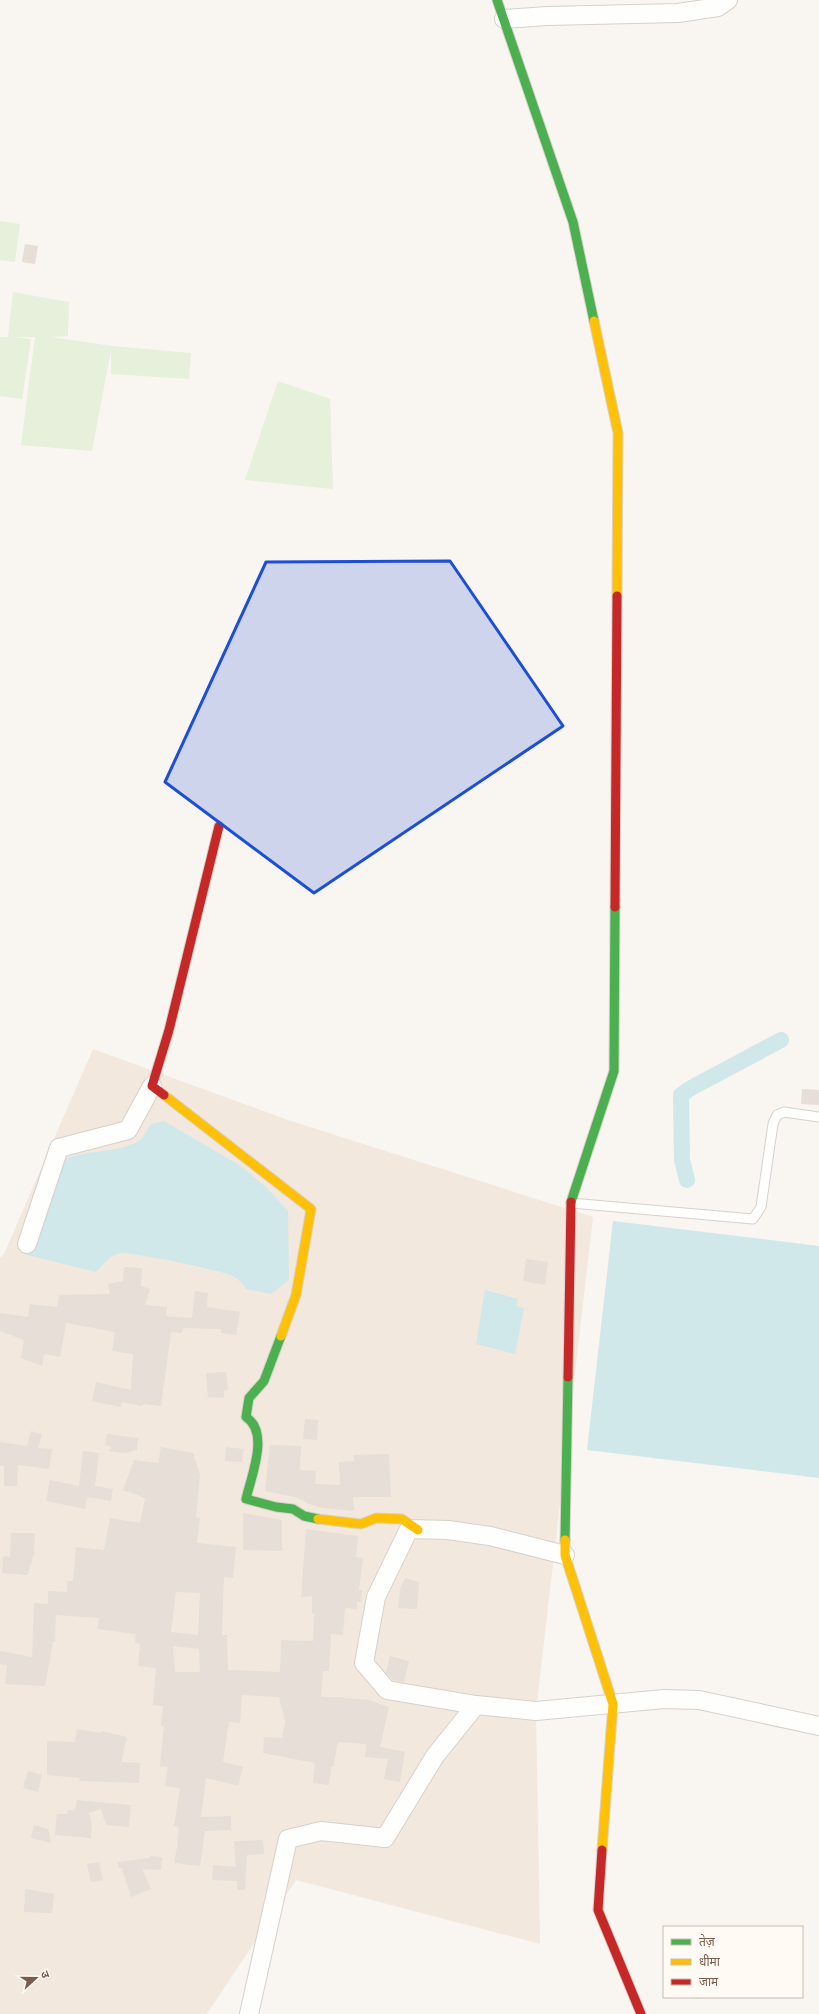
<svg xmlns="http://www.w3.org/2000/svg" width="819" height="2014" font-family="'Varela Round','Noto Sans Devanagari',sans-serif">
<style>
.residential{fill:#f2e8de}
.green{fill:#e7f0db}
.water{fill:#d0e8ea}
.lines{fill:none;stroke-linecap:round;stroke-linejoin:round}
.canal{stroke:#d0e8ea;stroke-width:16}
.building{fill:#e6ded7;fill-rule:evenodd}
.lane-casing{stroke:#d7d1cb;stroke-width:11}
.street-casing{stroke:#d7d1cb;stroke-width:20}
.fast-casing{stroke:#d9d2cb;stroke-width:11}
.slow-casing{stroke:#d9d2cb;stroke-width:11}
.jam-casing{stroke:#d9d2cb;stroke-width:11}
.lane{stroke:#fefefd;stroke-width:9}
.street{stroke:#fefefd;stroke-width:18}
.fast{stroke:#4caf50;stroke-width:9}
.slow{stroke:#ffc107;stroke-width:9}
.jam{stroke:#c62828;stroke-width:9}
.marked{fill:#1d4ed8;fill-opacity:0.2;stroke:#1d4ed8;stroke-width:3;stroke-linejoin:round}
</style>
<rect width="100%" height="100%" fill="#f9f5f0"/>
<!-- residential -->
<polygon class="residential" points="93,1049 288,1120 593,1217 536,1711 540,1944 296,1880 207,2014 0,2014 0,1258 4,1254"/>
<!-- green -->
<g class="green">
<polygon points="0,221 20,224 15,262 0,260"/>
<polygon points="13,292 69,302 68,336 51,337 112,346 191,353 189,379 111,374 111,350 92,451 21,445 35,337 14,337 31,339 22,399 0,396 0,337 8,337"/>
<polygon points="278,381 330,399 333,489 245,480"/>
</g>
<!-- water -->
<g class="water">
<path d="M 164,1121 L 241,1166 L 267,1188 L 288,1211 L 289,1280 L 271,1294 L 246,1289 C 243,1284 238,1279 233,1276 C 225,1271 132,1252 122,1253 C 110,1254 104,1264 96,1272 L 27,1255 L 63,1160 C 87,1149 115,1154 139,1141 C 145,1138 146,1128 152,1124 C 156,1122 161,1122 164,1121 Z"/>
<polygon points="613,1221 819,1246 819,1478 587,1450"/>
<polygon points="485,1290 518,1299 517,1307 524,1308 515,1354 476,1344"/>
</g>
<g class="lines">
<!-- canal -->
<polyline class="canal" points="687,1180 682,1160 681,1095 691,1088 781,1040"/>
</g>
<!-- building -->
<g class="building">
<polygon points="25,244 38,246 35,264 22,262"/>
<polygon points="802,1089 819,1090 819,1105 801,1104"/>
<polygon points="526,1259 548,1262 545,1285 523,1281"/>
<polygon points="124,1267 142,1268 141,1286 150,1289 145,1305 167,1307 166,1316 192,1318 195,1291 208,1293 207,1307 240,1312 236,1335 221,1333 221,1329 183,1328 182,1333 171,1332 161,1406 143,1404 142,1406 122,1402 121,1407 92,1401 96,1382 131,1390 133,1354 112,1351 115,1332 66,1323 60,1357 44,1354 42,1366 21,1358 24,1340 0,1331 0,1313 28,1317 30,1304 57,1307 59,1295 110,1294 108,1284 123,1281"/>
<polygon points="226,1372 228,1390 224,1391 224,1398 208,1397 206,1373"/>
<polygon points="305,1419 318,1420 317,1440 303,1439"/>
<polygon points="31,1431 42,1434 38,1448 52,1449 49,1469 18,1465 17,1486 4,1486 4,1466 0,1466 0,1442 27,1446"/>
<polygon points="107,1434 138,1438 137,1450 126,1453 109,1451 111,1447 105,1445"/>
<polygon points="270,1445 301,1446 300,1470 316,1471 315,1484 340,1485 339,1462 354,1461 354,1455 389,1454 391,1497 353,1497 354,1511 322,1508 309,1504 295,1497 265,1491"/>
<path d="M 161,1447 L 193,1453 L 200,1475 L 196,1517 L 200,1518 L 197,1543 L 236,1547 L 233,1578 L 224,1577 L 222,1635 L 227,1635 L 228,1670 L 280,1672 L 281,1640 L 313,1641 L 314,1614 L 312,1614 L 312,1596 L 301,1597 L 306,1529 L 358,1536 L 356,1557 L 363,1558 L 359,1590 L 362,1590 L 361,1602 L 357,1602 L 357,1609 L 345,1608 L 343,1635 L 331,1634 L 329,1671 L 323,1671 L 321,1697 L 344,1697 L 344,1698 L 369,1700 L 389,1707 L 380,1747 L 405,1752 L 400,1782 L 384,1779 L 388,1759 L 365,1757 L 366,1744 L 338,1742 L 333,1767 L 331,1767 L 329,1785 L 313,1783 L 315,1763 L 263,1753 L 264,1737 L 282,1738 L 285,1722 L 279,1697 L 242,1695 L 240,1723 L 229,1722 L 223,1762 L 243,1767 L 238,1786 L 206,1778 L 201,1817 L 231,1816 L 231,1830 L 205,1831 L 200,1866 L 174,1863 L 177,1847 L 179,1846 L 177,1845 L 179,1827 L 174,1826 L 180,1788 L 165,1786 L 168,1767 L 160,1766 L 164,1726 L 161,1726 L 163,1706 L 153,1705 L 156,1668 L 138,1666 L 140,1644 L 135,1643 L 136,1634 L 97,1629 L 99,1618 L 56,1615 L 55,1642 L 53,1642 L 45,1686 L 5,1684 L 7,1665 L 0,1664 L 0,1651 L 32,1657 L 34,1603 L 48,1604 L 48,1591 L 67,1592 L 67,1581 L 73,1581 L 76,1547 L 104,1550 L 110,1518 L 140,1523 L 145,1498 L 123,1490 L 134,1460 L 158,1463 ZM 176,1592 L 200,1593 L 198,1635 L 171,1632 ZM 173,1646 L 199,1649 L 200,1672 L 175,1672 Z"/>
<polygon points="226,1447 244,1449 242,1462 225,1461"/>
<polygon points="83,1451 99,1453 95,1486 113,1489 111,1501 87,1497 85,1509 46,1501 50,1480 79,1486"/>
<polygon points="243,1513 282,1520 282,1551 243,1550"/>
<polygon points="11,1533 35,1533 34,1553 28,1574 26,1575 2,1573 3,1556 10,1557"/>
<polygon points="405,1578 419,1582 417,1609 398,1608 400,1589"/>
<polygon points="390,1656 409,1661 404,1682 393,1680 386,1672"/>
<polygon points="77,1729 101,1733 101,1731 127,1737 121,1762 140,1763 139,1783 79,1781 80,1778 47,1775 47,1741 75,1742"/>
<polygon points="28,1771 42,1775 38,1792 23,1788"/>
<polygon points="77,1800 131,1805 129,1827 106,1825 101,1809 89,1813 92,1826 91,1838 55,1835 57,1814 67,1814 68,1810 75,1811"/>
<polygon points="34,1825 48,1829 51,1843 31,1838"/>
<polygon points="263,1840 264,1854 247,1855 245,1890 237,1890 237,1881 212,1880 213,1865 236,1867 234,1841"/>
<polygon points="150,1856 162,1857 161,1870 142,1869 151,1889 131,1897 122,1868 118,1868 118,1862 150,1858"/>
<polygon points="99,1862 103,1880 91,1882 87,1864"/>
<polygon points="25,1889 54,1894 52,1913 24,1912"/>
</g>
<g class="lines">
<!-- lane casing -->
<g class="lane-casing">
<polyline id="lane" points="571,1203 753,1219 761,1207 773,1124 777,1115 784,1112 819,1117"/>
</g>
<!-- street casing -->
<g class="street-casing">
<g id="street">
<polyline points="504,19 547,16 678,13 718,7 728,0"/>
<polyline points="27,1244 59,1148 128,1130 152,1086"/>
<polyline points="476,1705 536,1711 664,1699 699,1700 819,1726"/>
<polyline points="249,2014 288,1839 321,1831 385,1838 435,1756 476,1705 387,1690 364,1663 376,1597 409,1529 448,1530 490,1536 565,1555"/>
</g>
</g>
<!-- fast casing -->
<g class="fast-casing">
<g id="fast">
<polyline points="497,0 573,222 594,321"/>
<polyline points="571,1202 614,1071 615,907"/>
<path d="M 281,1336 L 264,1381 L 249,1398 L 246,1417 C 270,1432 251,1477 246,1499 L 276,1507 L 293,1509 L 304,1516 L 318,1519"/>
<polyline points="565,1540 568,1377"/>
</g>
</g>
<!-- slow casing -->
<g class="slow-casing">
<g id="slow">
<polyline points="594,321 618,433 617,596"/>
<polyline points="164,1095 311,1209 296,1295 281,1336"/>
<polyline points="318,1519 361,1524 376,1518 402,1519 418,1530"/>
<polyline points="565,1540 565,1555 613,1704 602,1850"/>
</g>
</g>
<!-- jam casing -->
<g class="jam-casing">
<g id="jam">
<polyline points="615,907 617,596"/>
<polyline points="164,1095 152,1086 169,1030 219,826"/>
<polyline points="568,1377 571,1202"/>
<polyline points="602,1850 598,1910 641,2014"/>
</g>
</g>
<!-- lane -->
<use href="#lane" class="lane"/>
<!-- street -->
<use href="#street" class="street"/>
<!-- fast -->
<use href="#fast" class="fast"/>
<!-- slow -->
<use href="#slow" class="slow"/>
<!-- jam -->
<use href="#jam" class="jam"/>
</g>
<!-- marked area -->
<path class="marked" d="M 450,561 L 563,726 L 314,893 L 165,782 L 266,562 Z"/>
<!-- legend -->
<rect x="663" y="1926" width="140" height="72" fill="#fffaf3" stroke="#cabbb1"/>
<rect x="671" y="1939" width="20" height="6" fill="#4caf50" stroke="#cabbb1"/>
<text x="699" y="1946" font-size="12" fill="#7a5c4d">तेज़</text>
<rect x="671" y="1959" width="20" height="6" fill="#ffc107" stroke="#cabbb1"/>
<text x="699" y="1966" font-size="12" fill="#7a5c4d">धीमा</text>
<rect x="671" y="1979" width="20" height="6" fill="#c62828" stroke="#cabbb1"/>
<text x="699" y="1986" font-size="12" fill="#7a5c4d">जाम</text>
<!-- north arrow -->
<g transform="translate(36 1978) rotate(69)" stroke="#fffaf3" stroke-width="3" paint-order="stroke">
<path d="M0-3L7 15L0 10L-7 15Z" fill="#7a5c4d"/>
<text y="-6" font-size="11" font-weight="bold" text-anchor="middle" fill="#7a5c4d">उ</text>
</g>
</svg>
